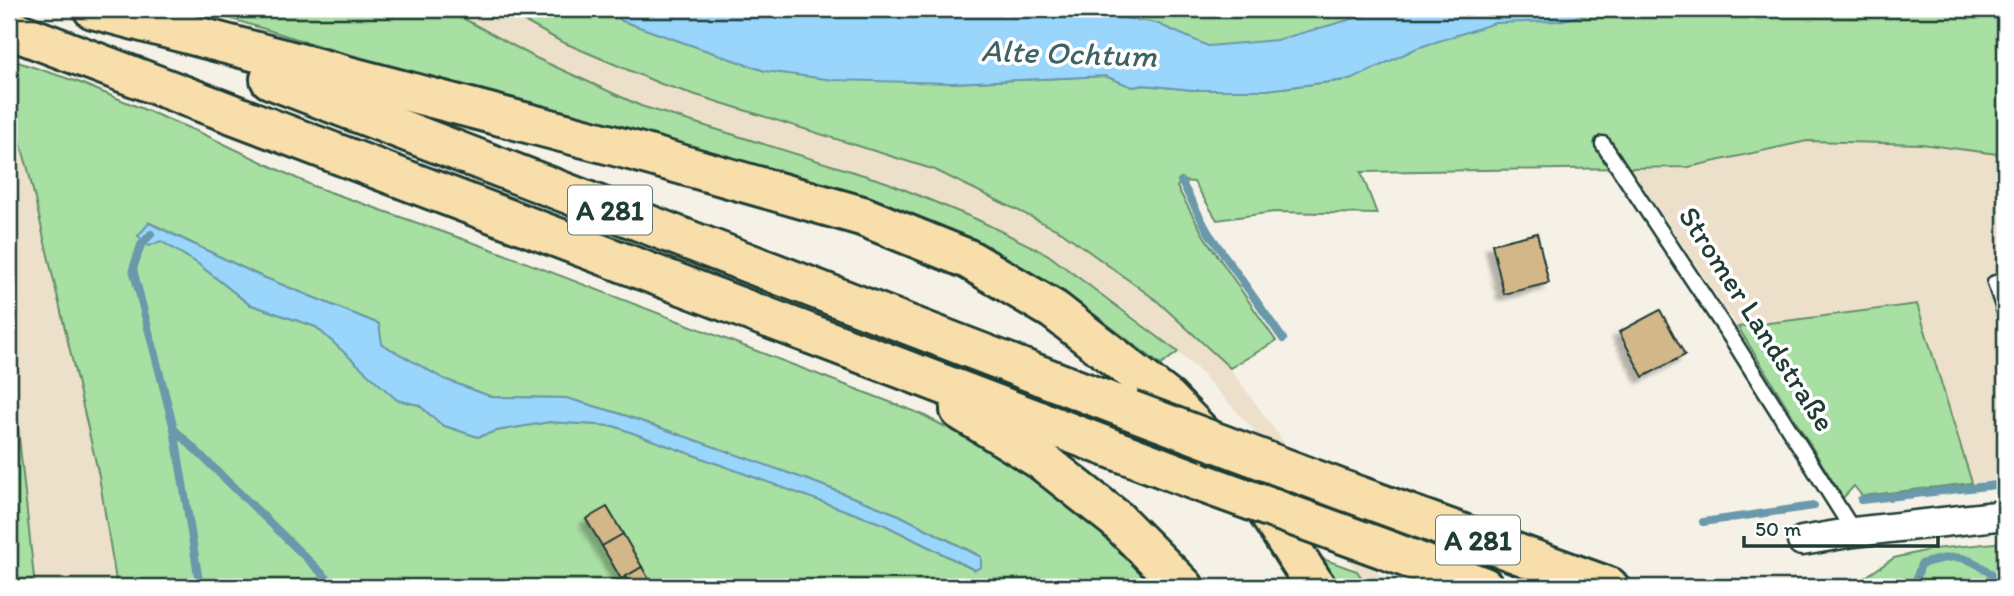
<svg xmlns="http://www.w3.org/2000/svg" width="2014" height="596" font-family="Itim,sans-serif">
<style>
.built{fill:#ece0ca}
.green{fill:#a8dfa2;stroke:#648e6b;stroke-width:2;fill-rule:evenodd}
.water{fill:#9ad6fb;stroke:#6999ab;stroke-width:2}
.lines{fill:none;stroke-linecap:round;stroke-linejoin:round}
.stream{stroke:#6999ab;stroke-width:8}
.building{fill:#d3b788;stroke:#1f3d34;stroke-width:2;filter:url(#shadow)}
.lane-casing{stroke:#1f3d34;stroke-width:19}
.street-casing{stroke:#1f3d34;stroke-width:33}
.highway-casing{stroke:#1f3d34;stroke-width:44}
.lane{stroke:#fff;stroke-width:14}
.street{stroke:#fff;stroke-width:28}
.highway{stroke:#f8deab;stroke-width:38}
.highway-bridge-casing{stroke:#1f3d34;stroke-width:44;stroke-linecap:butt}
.highway-bridge{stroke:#f8deab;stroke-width:38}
.labels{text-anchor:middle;stroke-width:7;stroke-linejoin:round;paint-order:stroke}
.shield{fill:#fff;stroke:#627771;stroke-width:2}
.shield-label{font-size:28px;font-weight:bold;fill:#1f3d34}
.street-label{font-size:30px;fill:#1f3d34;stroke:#fff}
.water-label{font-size:32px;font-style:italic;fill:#3e6366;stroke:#fff}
</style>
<defs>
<filter id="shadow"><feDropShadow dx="-6" dy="6" stdDeviation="2" flood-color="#0004"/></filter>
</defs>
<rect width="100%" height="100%" fill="#f6f1e7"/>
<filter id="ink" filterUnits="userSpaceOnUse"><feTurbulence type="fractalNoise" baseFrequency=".0143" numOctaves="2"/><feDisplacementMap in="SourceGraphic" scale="14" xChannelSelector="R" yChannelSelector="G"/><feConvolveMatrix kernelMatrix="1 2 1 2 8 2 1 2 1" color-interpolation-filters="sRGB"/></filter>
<g filter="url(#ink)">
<!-- built -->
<g class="built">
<polygon points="446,9 501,9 560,41 661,84 935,170 1062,232 1156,299 1230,368 1388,587 1368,587 1252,428 1196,368 1136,318 1047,254 976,219 886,182 641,106 536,58"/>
<polygon points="9,104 28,169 99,476 117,587 35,587 9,344"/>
<polygon points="1806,141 1921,144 2005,155 2005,479 1972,483 1917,304 1738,327 1631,169 1689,167"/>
</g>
<!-- green -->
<g class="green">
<polygon points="199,9 446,9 536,58 641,106 886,182 976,219 1047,254 1178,352 1161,365 1070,296 1001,255 916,219 512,105"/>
<polygon points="502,9 612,9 622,21 765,71 952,83 1105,76 1133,87 1144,85 1193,90 1266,90 1353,79 624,9 2005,9 2005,155 1921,144 1807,141 1689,167 1361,172 1377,214 1274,212 1217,220 1194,182 1181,181 1177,187 1204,236 1276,341 1230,368 1156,300 1062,232 935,170 661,84 560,41"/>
<path d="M 9,59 L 78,82 L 201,133 L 313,186 L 491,249 L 921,414 L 1018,465 L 1082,510 L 1158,587 L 117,587 L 99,476 L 28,169 L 9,104 ZM 150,223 L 258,275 L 379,324 L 381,344 L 444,379 L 492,397 L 566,398 L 618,413 L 808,480 L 899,515 L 980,556 L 974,570 L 883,524 L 614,426 L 549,422 L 496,431 L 478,437 L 442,425 L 419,405 L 397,399 L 316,327 L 249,304 L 197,263 L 161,241 Z"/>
<polygon points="1917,304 1972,483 1862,496 1854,486 1843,498 1738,327"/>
<polygon points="9,344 35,587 13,587 9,560"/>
<polygon points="2005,542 2005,587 1863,587 1861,580 1894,558 1933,549"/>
<polygon points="1323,559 1357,571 1368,587 1337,587"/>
</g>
<!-- water -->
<g class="water">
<polygon points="612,9 851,12 858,9 1053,9 1086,12 1156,23 1208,46 1277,40 1388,9 1610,9 1559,21 1495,23 1417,48 1353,79 1266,90 1193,90 1144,85 1133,87 1105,76 952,83 834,80 765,71 622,21"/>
<polygon points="149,223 258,275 379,324 382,344 444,379 492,397 566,398 618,413 808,480 899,515 981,557 981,567 975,570 883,524 614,426 549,422 496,431 478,437 442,425 419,405 397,400 316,327 249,304 197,263 161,241 149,246 138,236"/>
</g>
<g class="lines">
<!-- stream -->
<g class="stream">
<polyline points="1181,181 1208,232 1283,339"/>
<polyline points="151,234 141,245 133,269 174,429 336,587"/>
<polyline points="174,429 200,587"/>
<polyline points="1861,500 2005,484"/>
<polyline points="1703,522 1814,506"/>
<path d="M 1914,587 L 1921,564 C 1948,556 1963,552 1986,570 C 1993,576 1997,578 2000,587"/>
</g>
</g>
<!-- building -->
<g class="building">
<polygon points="1537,233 1549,283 1504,294 1492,244"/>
<polygon points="1660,310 1685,355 1643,377 1619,332"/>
<polygon points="607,507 623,534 602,546 586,519"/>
<polygon points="623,534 642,567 621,579 602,546"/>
<polygon points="642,567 651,583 644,587 631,587 625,577"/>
</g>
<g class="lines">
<!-- lane casing -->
<g class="lane-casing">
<g id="lane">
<polyline points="1603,144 1736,345 1854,532"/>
<polyline points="1995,283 2005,312"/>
</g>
</g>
<!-- street casing -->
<g class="street-casing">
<polyline id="street" points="1802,541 1854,532 2005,515"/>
</g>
<!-- highway casing -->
<g class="highway-casing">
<g id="highway">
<polyline points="93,9 634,151 862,216 968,259 1054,310 1168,399 1249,483 1316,587"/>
<polyline points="9,29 1197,481"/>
<polyline points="270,79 1130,410"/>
<polyline points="960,410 1041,460 1116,519 1184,587"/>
<polyline points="1348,492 1609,587"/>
<polyline points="1387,550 1484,587"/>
</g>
</g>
<!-- lane -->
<use href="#lane" class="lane"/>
<!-- street -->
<use href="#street" class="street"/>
<!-- highway -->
<use href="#highway" class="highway"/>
<!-- highway-bridge casing -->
<g class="highway-bridge-casing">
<g id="highway-bridge">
<polyline points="1130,410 1348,492"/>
<polyline points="1197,481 1387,550"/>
</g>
</g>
<!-- highway-bridge -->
<use href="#highway-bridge" class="highway-bridge"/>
</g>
</g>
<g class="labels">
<!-- shield labels -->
<g class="shield">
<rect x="568" y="185.5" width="84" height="49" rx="5"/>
<rect x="1436" y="515.5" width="84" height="49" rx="5"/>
</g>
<g class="shield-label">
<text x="610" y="220">A 281</text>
<text x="1478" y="550">A 281</text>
</g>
<!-- street labels -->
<g class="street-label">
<text transform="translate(1757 319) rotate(57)" y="10">Stromer Landstraße</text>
</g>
<!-- water labels -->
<g class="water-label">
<text transform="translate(1069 53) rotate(2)" y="11">Alte Ochtum</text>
</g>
</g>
<!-- margin -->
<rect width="2014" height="596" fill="none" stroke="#fff" stroke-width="35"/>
<rect x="18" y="18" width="1979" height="561" fill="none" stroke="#1f3d34" stroke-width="2.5" filter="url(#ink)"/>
<!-- scale -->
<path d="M1744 536v10h194v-10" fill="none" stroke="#1f3d34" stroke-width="3.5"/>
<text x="1755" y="536" font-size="21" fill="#1f3d34" stroke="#ffffff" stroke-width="5" paint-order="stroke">50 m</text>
</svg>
